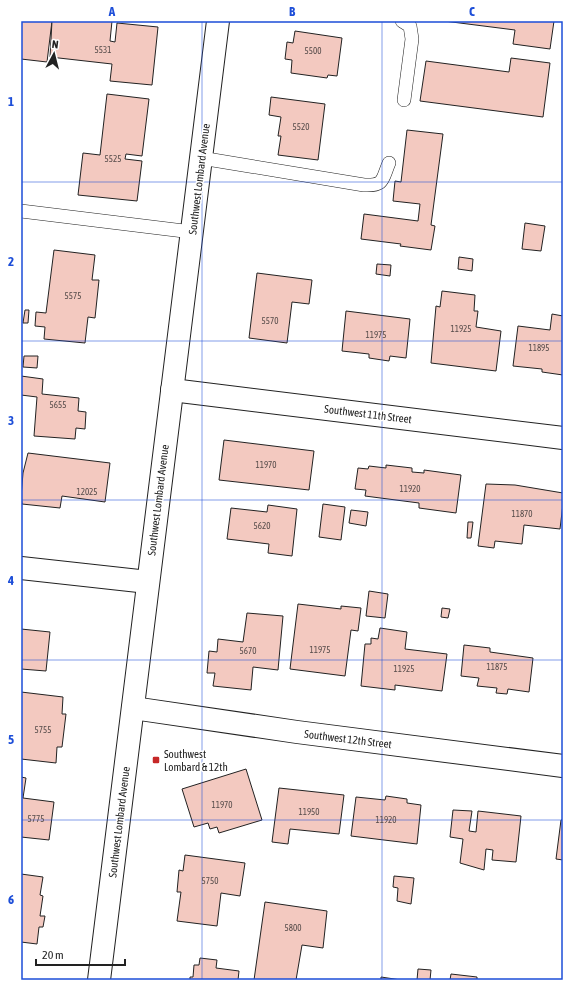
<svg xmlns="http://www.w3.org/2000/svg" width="584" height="1001" font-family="'Asap Condensed',sans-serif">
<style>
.building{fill:#f3c9c0;stroke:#222}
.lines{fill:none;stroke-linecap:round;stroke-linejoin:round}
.service-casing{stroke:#222;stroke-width:14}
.minor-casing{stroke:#222;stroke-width:24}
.tertiary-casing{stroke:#222;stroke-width:24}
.service{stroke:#fff;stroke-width:13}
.minor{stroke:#fff;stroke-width:22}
.tertiary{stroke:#fff;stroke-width:22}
.grid{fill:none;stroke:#1d4ed8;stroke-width:1;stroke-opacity:0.55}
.poi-dot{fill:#c62828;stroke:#fff;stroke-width:1.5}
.labels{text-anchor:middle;stroke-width:3;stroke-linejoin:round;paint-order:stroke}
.number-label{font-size:9px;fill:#564c4a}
.street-label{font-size:11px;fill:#222;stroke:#fff}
.poi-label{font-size:11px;fill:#222;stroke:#fff;text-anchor:start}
.neatline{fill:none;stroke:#1d4ed8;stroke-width:1.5}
.grid-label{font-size:13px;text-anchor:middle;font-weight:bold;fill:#1d4ed8}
</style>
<rect width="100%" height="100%" fill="#fff"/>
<!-- building -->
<g class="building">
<polygon points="21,21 52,21 47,62 21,59"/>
<polygon points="52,21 112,21 110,41 115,42 117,23 158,27 152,85 110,81 112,64 50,57"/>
<polygon points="444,21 554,21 550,49 513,44 515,30"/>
<polygon points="295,31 342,38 337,76 328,75 327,78 291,73 292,60 285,59 287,42 293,43"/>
<polygon points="511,58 550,63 543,117 420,101 426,61 509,72"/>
<polygon points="107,94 149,99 142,156 126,154 125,159 142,161 137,201 78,195 83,153 100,155"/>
<polygon points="271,97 325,104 318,160 278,155 281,136 278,136 281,117 269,115"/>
<polygon points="407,130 443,134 431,225 435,226 431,250 400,246 401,244 361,239 364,214 418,221 420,204 393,201 395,181 401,182"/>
<polygon points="525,223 545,226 541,251 522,249"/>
<polygon points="54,250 95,255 92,280 99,280 95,318 88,317 85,343 44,339 45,327 35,326 36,312 46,313"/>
<polygon points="459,257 473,259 472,271 458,269"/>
<polygon points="377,264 391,265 390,276 376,274"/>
<polygon points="257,273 312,280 309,304 292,302 287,343 249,338"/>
<polygon points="442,291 475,295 474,311 478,311 476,327 501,331 496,371 431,363 436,306 440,307"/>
<polygon points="25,310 29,310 28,323 23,323"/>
<polygon points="346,311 410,319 406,358 390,356 389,361 369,358 369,354 342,351"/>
<polygon points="552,314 563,316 563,375 542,372 542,369 513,366 518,326 550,330"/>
<polygon points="24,356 38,356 37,368 23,367"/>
<polygon points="21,376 43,379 42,394 79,398 78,411 86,412 85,429 76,428 75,439 34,436 37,397 21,395"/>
<polygon points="224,440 314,451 309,490 219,480"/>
<polygon points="28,453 110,463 105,502 62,496 60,508 22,504 21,497 23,473"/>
<polygon points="386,465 412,468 412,472 424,473 424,470 461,475 456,513 419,508 419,503 365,496 366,490 355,489 358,468 368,469 369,466 386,468"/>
<polygon points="486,484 515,485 563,493 563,504 560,529 524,525 522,544 495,541 494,548 478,546"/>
<polygon points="323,504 345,507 341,540 319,537"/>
<polygon points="268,505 297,509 292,556 268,553 269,544 227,539 231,508 267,512"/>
<polygon points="351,510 368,512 366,526 349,523"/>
<polygon points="468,522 473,522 471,538 467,538"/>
<polygon points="369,591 388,594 385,618 366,616"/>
<polygon points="298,604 341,609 341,606 361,608 358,631 351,630 345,676 290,669"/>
<polygon points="442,608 450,609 448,618 441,617"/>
<polygon points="247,613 283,616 278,670 253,667 251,690 213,686 215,673 207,673 209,651 217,652 218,639 243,642"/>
<polygon points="380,628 407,632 405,649 447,654 442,691 395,685 395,690 361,686 365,644 371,644 371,638 378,639"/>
<polygon points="21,629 50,632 46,671 21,669"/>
<polygon points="464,645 490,648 490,652 533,658 529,692 508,689 507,694 496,693 497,688 477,686 479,678 461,676"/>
<polygon points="21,692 63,697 62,714 66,714 62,747 57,747 56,763 21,759"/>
<polygon points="246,769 262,820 219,833 217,827 210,829 208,823 194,827 182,789"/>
<polygon points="21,777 26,778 23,798 54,802 49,840 21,837"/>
<polygon points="279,788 344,795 339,834 290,829 288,844 272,842"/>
<polygon points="386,796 407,799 407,803 421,805 417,844 351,836 356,797 385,800"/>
<polygon points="453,810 472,811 469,831 476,832 478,811 521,816 516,862 492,860 493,850 486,849 484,870 460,863 463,839 450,837"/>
<polygon points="561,820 563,820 563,860 556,859"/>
<polygon points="185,855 245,863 240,896 221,893 217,926 177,921 181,892 177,892 179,870 183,871"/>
<polygon points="21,874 43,877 40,895 43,896 40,916 45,916 43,927 39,927 37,944 21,942"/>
<polygon points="394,876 414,878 411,904 397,901 398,888 393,887"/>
<polygon points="265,902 327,911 323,948 302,945 296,980 254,980"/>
<polygon points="200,958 217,960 216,968 239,971 238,980 190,980 190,977 193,977 194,965 199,965"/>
<polygon points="418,969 431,970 430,980 417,980"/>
<polygon points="451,974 477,977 477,980 450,980"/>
<polygon points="381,977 401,980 381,980"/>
</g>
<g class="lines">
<!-- service casing -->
<g class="service-casing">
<g id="service">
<polyline points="402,21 410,26 412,39 404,100"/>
<path d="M 201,158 L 364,185 C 385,186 382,179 389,163"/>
<polyline points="21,211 192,232"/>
</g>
</g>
<!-- minor casing -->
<g class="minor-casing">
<g id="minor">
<polyline points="172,390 563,438"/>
<polyline points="21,568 148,582"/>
<polyline points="133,708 297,732 563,766"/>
</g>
</g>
<!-- tertiary casing -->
<g class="tertiary-casing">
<polyline id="tertiary" points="99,980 218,21"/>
</g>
<!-- service -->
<use href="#service" class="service"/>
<!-- minor -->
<use href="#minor" class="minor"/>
<!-- tertiary -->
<use href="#tertiary" class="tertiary"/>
</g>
<!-- grid -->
<path class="grid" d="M 202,21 L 202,980M 382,21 L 382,980M 21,182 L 563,182M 21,341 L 563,341M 21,500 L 563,500M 21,660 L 563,660M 21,820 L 563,820"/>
<!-- markers -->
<rect class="poi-dot" x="152" y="756" width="8" height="8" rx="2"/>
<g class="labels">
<!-- number labels -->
<g class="number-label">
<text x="103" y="53">5531</text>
<text x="313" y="54">5500</text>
<text x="301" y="130">5520</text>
<text x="113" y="162">5525</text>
<text x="73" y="299">5575</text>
<text x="270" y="324">5570</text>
<text x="461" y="332">11925</text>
<text x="376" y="338">11975</text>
<text x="539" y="351">11895</text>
<text x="58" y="408">5655</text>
<text x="266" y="468">11970</text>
<text x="410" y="492">11920</text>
<text x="87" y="495">12025</text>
<text x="522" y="517">11870</text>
<text x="262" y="529">5620</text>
<text x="320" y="653">11975</text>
<text x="248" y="654">5670</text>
<text x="497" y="670">11875</text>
<text x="404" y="672">11925</text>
<text x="43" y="733">5755</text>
<text x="222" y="808">11970</text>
<text x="309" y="815">11950</text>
<text x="36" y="822">5775</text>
<text x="386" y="823">11920</text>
<text x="210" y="884">5750</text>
<text x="293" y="931">5800</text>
</g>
<!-- street labels -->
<g class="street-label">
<text transform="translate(199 179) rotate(-83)" y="4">Southwest Lombard Avenue</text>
<text transform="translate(368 414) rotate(7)" y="4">Southwest 11th Street</text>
<text transform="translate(158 500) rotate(-83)" y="4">Southwest Lombard Avenue</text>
<text transform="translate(348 739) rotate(7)" y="4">Southwest 12th Street</text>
<text transform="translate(119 822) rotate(-83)" y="4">Southwest Lombard Avenue</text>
</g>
<!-- poi labels -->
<g class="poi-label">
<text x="164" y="758">Southwest<tspan x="164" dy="13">Lombard &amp; 12th</tspan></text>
</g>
</g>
<!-- border -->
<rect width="584" height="1001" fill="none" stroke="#ffffff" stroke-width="44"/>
<!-- north arrow -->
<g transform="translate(54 54) rotate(7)" stroke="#ffffff" stroke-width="3" paint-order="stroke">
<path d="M0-3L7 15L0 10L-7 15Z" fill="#222222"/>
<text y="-6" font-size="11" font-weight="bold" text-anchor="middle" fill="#222222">N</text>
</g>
<!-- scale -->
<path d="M36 959v6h89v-6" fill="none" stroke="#222222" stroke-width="2"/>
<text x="42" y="959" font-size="12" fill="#222222" stroke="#ffffff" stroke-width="3" paint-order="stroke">20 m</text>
<rect x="22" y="22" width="540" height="957" class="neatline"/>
<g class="grid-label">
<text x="112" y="16">A</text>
<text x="292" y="16">B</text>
<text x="472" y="16">C</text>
<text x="11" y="106">1</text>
<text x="11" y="266">2</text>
<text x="11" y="425">3</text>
<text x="11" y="585">4</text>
<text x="11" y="744">5</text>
<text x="11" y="904">6</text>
</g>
</svg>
